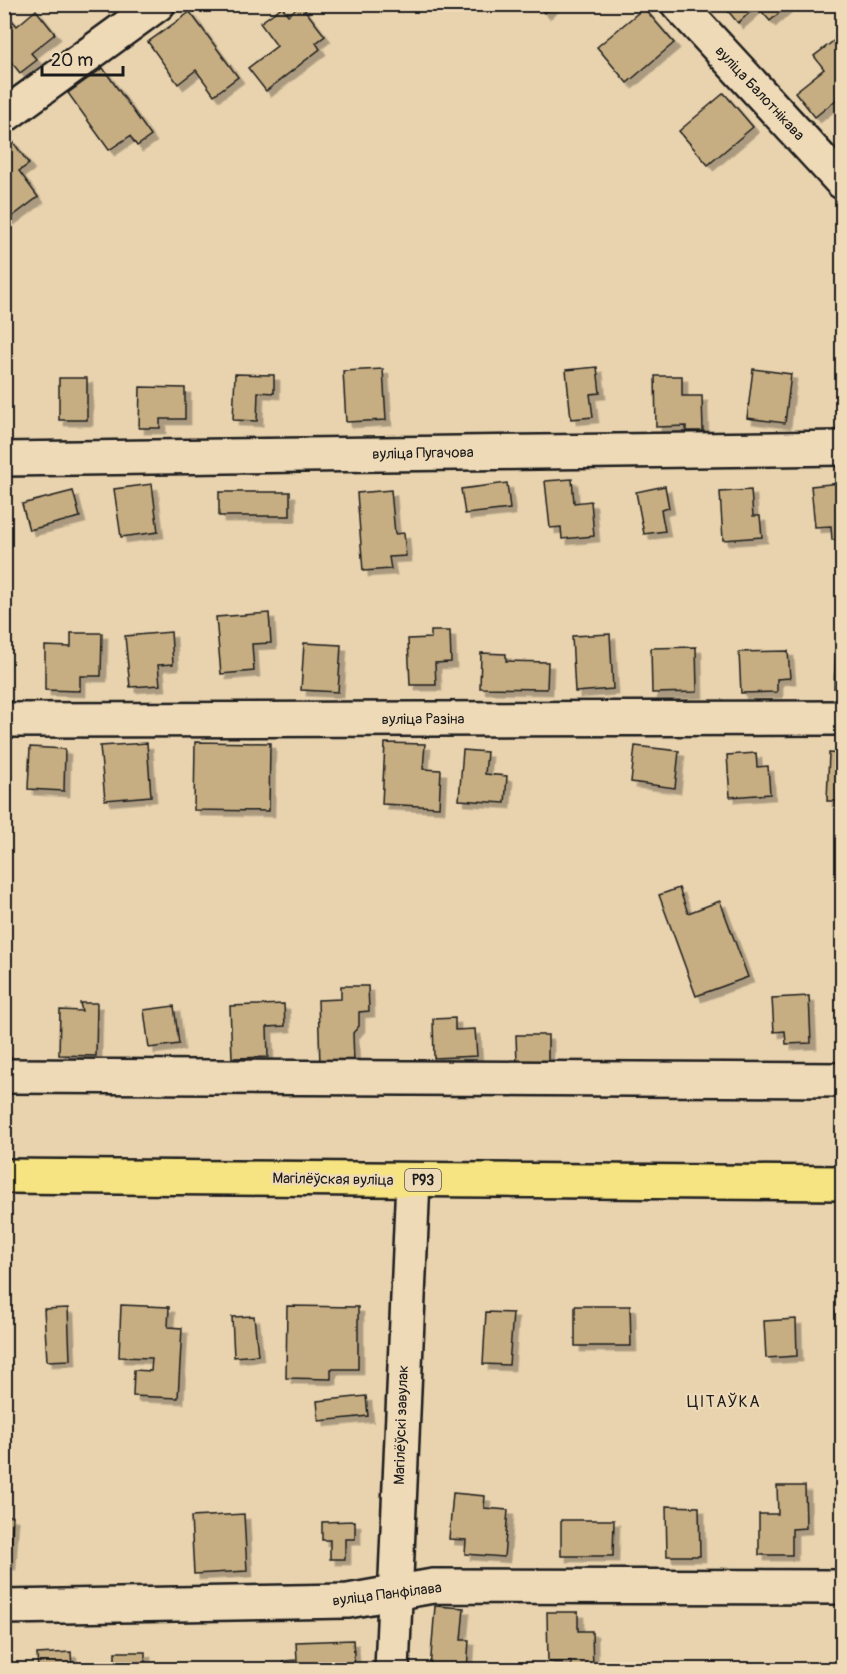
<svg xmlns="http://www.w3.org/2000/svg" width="847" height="1674" font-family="Pangolin,sans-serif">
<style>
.building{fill:#c7ae82;stroke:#1c1c1c;stroke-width:1.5;filter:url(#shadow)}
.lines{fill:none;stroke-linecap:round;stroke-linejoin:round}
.minor-casing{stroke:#1c1c1c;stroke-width:38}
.major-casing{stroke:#1c1c1c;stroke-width:38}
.minor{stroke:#efdab8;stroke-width:33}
.major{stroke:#f6e381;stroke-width:33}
.labels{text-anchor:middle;stroke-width:4.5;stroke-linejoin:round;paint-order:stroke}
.shield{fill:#efdab8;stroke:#5b554b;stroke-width:1.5}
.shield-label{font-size:14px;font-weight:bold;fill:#1c1c1c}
.street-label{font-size:15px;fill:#1c1c1c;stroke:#efdab8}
.neighbourhood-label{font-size:16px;letter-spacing:1.5px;fill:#1c1c1c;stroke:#efdab8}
</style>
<defs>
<filter id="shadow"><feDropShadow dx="5.5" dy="5.5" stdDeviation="0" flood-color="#0004"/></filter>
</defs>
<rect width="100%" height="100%" fill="#e9d3ae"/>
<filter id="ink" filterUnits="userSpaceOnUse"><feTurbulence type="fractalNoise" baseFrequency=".0167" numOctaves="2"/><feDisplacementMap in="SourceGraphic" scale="12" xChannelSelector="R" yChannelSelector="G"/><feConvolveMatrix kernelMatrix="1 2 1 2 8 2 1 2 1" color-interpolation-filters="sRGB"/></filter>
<g filter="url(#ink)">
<!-- building -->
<g class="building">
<polygon points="538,4 556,4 544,13"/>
<polygon points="722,4 789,4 770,21 757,6 738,23"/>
<polygon points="301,5 325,36 316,43 320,49 266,91 248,68 277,46 260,23 282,7 288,15"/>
<polygon points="644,8 674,43 627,83 597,47"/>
<polygon points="36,10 55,34 31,53 37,60 20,73 4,53 4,11 17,26"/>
<polygon points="190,12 238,77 214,95 196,70 178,84 148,42"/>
<polygon points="840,36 842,39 842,95 815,117 795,92 824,69 814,56"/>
<polygon points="103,68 151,136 137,146 130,136 109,150 68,93"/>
<polygon points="724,93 753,127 708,165 679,131"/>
<polygon points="11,139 29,164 19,171 38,197 9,219 4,213 4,145"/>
<polygon points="597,367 600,393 590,394 593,417 571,419 566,370"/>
<polygon points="383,369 386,420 346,422 343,371"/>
<polygon points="753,369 791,374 785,423 747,418"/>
<polygon points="235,374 274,375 274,393 258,392 257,421 233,420"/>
<polygon points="655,376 682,376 682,396 702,396 703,431 686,431 686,426 656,427"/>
<rect x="59" y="378" width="28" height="42"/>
<polygon points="140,387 185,388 185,419 160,419 160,428 139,428"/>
<polygon points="572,479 574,503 591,501 594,536 562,539 561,527 550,528 545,481"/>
<polygon points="507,483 510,509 465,514 461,489"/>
<polygon points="840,483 842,539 832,540 831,526 815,527 811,486"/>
<polygon points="152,484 158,532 121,537 114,489"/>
<polygon points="665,486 669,508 661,510 665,531 644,534 636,492"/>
<polygon points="391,490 395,534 404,533 406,556 389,557 391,569 363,571 357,493"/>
<polygon points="751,490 753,516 760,516 762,537 723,540 720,492"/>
<polygon points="73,491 80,517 29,530 22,504"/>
<rect x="219" y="492" width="71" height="24"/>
<polygon points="269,613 271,643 252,644 254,671 221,674 216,617"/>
<polygon points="431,631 450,631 451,662 435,663 436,685 410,685 408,639 431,638"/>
<polygon points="171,632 173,664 158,665 160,685 130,687 125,636"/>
<polygon points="71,633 102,633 101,676 80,676 80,691 45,690 45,646 71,647"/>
<polygon points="610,634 613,689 575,692 572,636"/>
<polygon points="836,642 842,642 842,689 834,688"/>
<polygon points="304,643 341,645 338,692 301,690"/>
<polygon points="696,647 697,692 652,693 651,648"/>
<polygon points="788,651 790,678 777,679 777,692 741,693 739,652"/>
<polygon points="481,653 506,654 506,661 548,662 547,689 480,688"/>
<polygon points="195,742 270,743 269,811 194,810"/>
<polygon points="147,743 151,796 105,800 100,746"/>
<polygon points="385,743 425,744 423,769 441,770 439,807 382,804"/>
<polygon points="635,746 679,751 675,788 631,782"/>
<polygon points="30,747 65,749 64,791 28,789"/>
<polygon points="463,750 487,752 485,774 507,776 505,803 459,800"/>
<polygon points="756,753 757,767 768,766 770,794 730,797 727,755"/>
<polygon points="829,753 842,754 842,801 827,801"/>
<polygon points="679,888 688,913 720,901 748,977 696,996 659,895"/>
<polygon points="341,986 368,986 369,1011 359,1012 359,1026 353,1033 354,1064 320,1065 318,1000 341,999"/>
<polygon points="809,996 811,1043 786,1044 785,1031 774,1032 772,998"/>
<polygon points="80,1003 97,1003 96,1056 59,1055 60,1010 82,1011"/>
<polygon points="284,1004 285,1026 267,1027 268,1057 232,1058 230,1006"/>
<polygon points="174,1006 179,1044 149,1048 144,1010"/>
<polygon points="455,1018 455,1030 475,1029 477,1056 434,1058 433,1019"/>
<polygon points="516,1035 548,1035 548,1063 517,1064"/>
<polygon points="121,1305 169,1307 168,1327 182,1328 178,1398 133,1396 134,1370 151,1371 152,1358 119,1357"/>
<polygon points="287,1306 358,1307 358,1369 331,1369 331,1379 286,1378"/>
<polygon points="575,1306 630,1306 631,1346 575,1346"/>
<polygon points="68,1308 70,1360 47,1361 44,1309"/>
<polygon points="486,1312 513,1313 509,1365 483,1364"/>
<polygon points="836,1312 842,1312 842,1366 838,1366"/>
<polygon points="254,1316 258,1355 234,1357 232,1317"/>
<polygon points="796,1319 797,1356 766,1358 764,1321"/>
<polygon points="366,1396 368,1416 319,1421 317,1401"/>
<polygon points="777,1486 805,1486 806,1528 792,1529 792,1555 759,1555 759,1514 778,1514"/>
<polygon points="453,1493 485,1496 484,1508 508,1510 504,1557 465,1554 466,1540 449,1539"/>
<polygon points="666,1506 699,1507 700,1556 667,1556"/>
<polygon points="244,1514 247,1571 194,1574 191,1517"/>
<polygon points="4,1515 13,1516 10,1564 4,1564"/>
<polygon points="561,1520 614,1520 613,1556 561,1556"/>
<polygon points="355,1521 355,1539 345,1539 345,1559 330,1559 330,1540 322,1540 322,1522"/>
<polygon points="435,1606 464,1608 461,1640 469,1640 467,1670 430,1669"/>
<polygon points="547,1612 578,1612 578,1631 592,1631 593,1670 572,1670 571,1662 548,1662"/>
<polygon points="353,1640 355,1670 284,1670 283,1661 297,1660 296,1642"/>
<polygon points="71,1652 72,1670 38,1670 37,1654"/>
<rect x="115" y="1652" width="30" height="18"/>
</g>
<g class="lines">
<!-- minor casing -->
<g class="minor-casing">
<g id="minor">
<polyline points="678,4 842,182"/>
<polyline points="4,116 158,4"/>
<polyline points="4,459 842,448"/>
<polyline points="4,720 842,718"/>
<polyline points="4,1076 842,1080"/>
<polyline points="4,1607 348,1601 433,1586 842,1587"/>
<polyline points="392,1670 413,1180"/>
</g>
</g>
<!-- major casing -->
<g class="major-casing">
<polyline id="major" points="4,1176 842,1183"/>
</g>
<!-- minor -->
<use href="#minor" class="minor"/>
<!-- major -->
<use href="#major" class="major"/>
</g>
</g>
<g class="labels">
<!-- shield labels -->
<rect class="shield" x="405" y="1169" width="36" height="22" rx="4.5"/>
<g class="shield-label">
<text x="423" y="1185">Р93</text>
</g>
<!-- street labels -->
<g class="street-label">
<text transform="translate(760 93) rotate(47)" y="5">вуліца Балотнікава</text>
<text transform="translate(423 453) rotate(-1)" y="5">вуліца Пугачова</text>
<text x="423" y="724">вуліца Разіна</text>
<text transform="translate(333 1179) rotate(1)" y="5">Магілёўская вуліца</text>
<text transform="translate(401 1425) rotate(-88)" y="5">Магілёўскі завулак</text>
<text transform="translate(387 1594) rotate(-7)" y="5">вуліца Панфілава</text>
</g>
<!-- neighbourhood labels -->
<g class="neighbourhood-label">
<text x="724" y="1407">ЦІТАЎКА</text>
</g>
</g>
<!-- margin -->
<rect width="847" height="1674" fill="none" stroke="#efdab8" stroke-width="24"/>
<rect x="12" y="12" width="823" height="1650" fill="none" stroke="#1c1c1c" stroke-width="2" filter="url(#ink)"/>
<!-- scale -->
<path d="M42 66v9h81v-9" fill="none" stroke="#1c1c1c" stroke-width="3"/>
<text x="51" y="66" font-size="18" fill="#1c1c1c" stroke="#efdab8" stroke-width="4.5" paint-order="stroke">20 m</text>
</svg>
